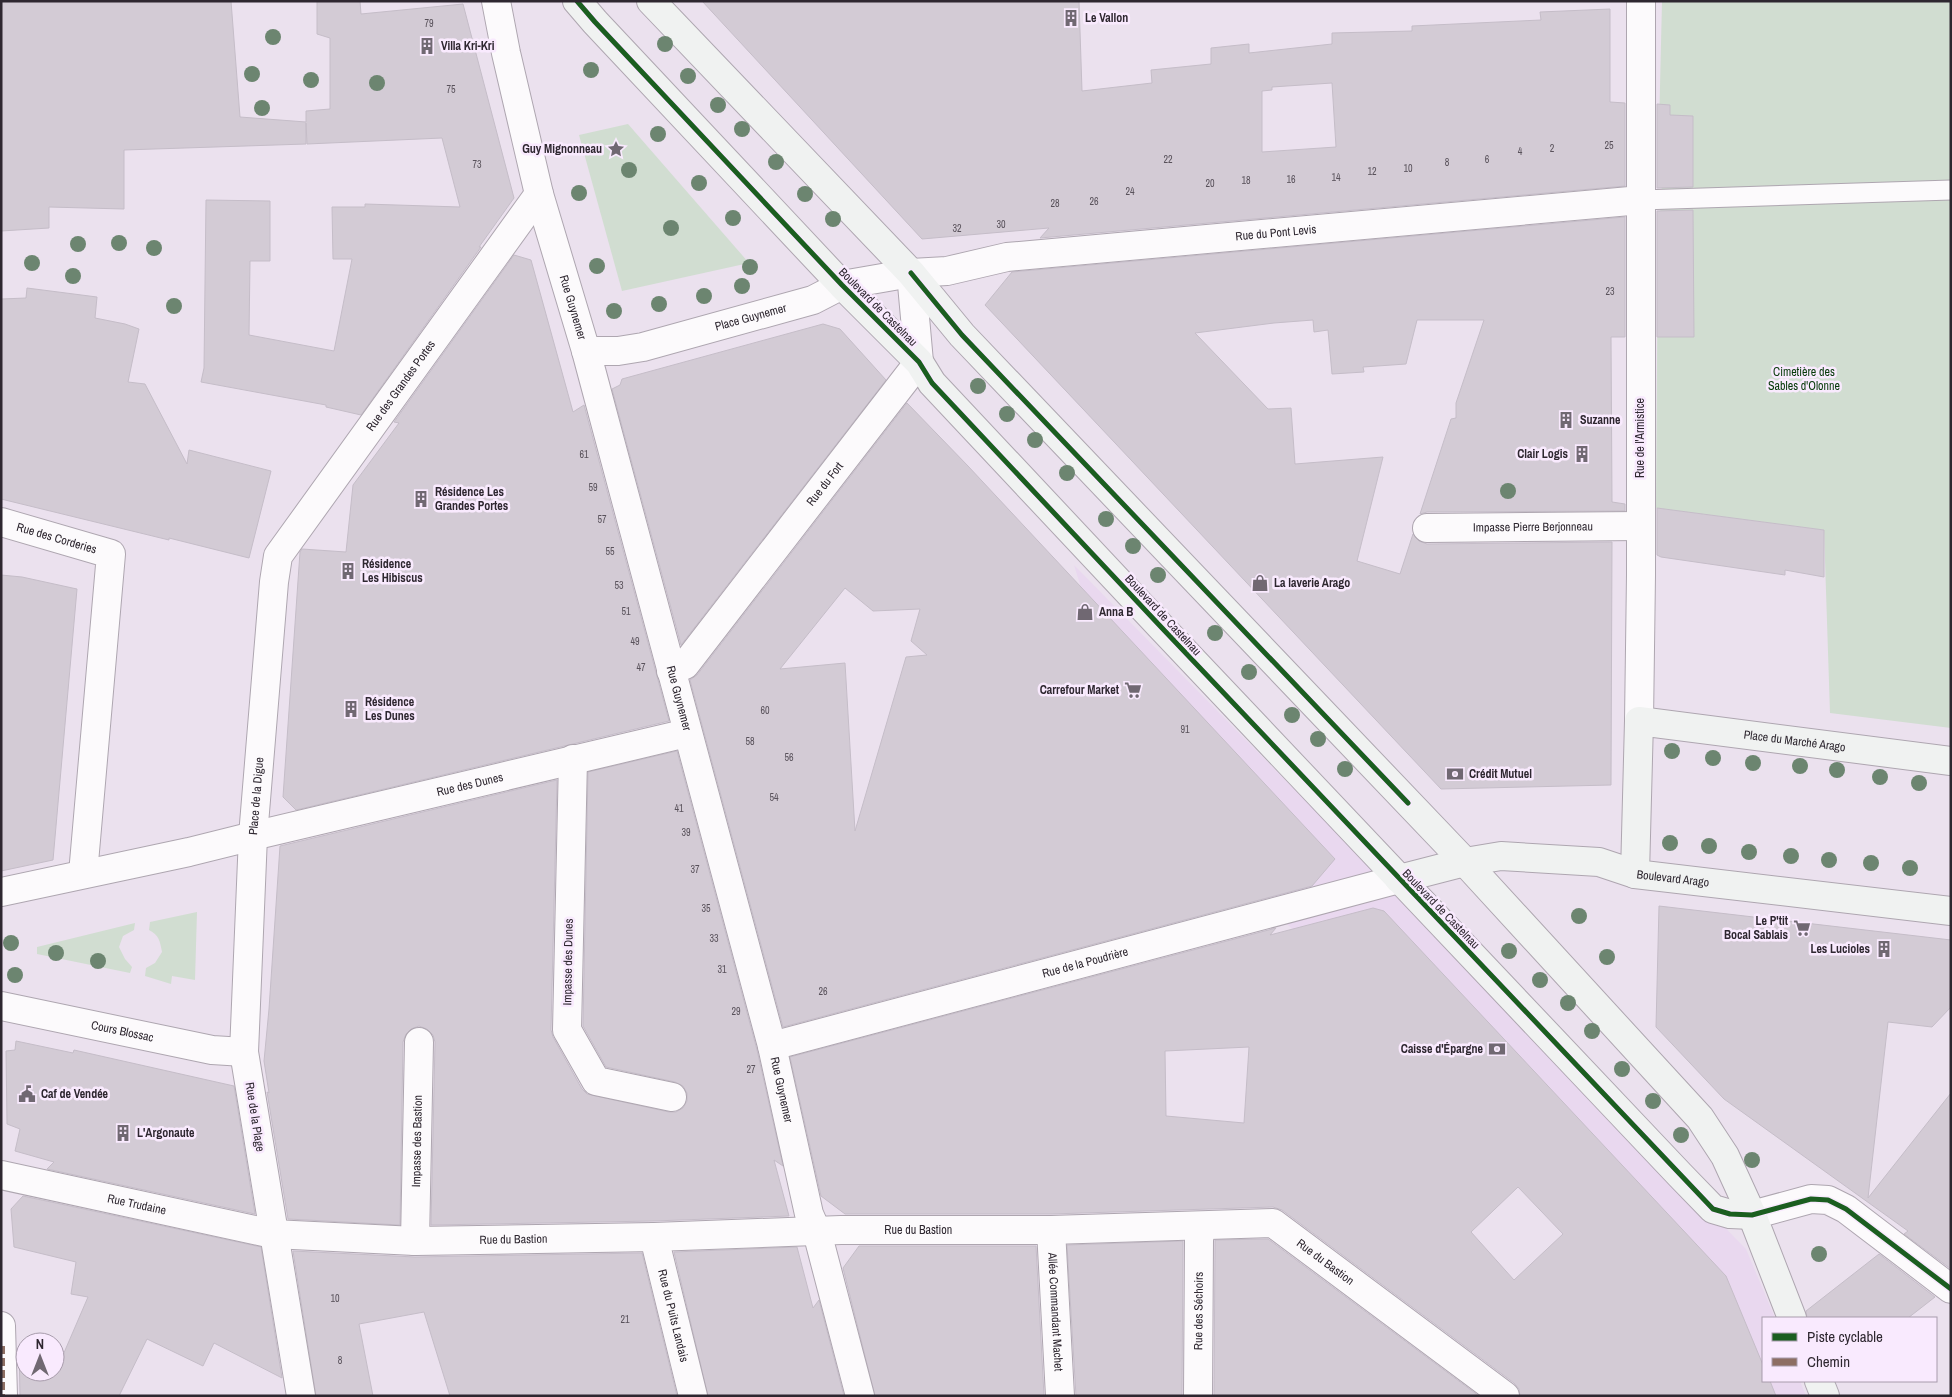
<svg xmlns="http://www.w3.org/2000/svg" width="1952" height="1397" font-family="'Archivo Narrow',sans-serif">
<style>
.built{fill:#e9d8ef}
.green{fill:#d1ddd1}
.building{fill:#d3cbd5;stroke:#c5bdc8;fill-rule:evenodd}
.lines{fill:none;stroke-linecap:round;stroke-linejoin:round}
.lane-casing{stroke:#aea6b0;stroke-width:21}
.street-casing{stroke:#aea6b0;stroke-width:30}
.secondary-casing{stroke:#aea6b0;stroke-width:30}
.lane{stroke:#fcfafc;stroke-width:19}
.street{stroke:#fcfafc;stroke-width:28}
.secondary{stroke:#f0f2f1;stroke-width:28}
.quiet{stroke:#8d6e63;stroke-width:4;stroke-dasharray:8 4;stroke-linecap:butt}
.cycleway-casing{stroke:#f9eafe;stroke-width:8}
.cycleway{stroke:#1b5e20;stroke-width:5}
.tree{fill:#6c8570}
.labels{text-anchor:middle;stroke-width:5;stroke-linejoin:round;paint-order:stroke}
.number-label{font-size:10px;fill:#59525b}
.poi-label{font-size:12px;font-weight:bold;fill:#2e2730;stroke:#f9eafe;text-anchor:start}
.street-label{font-size:12px;fill:#2e2730;stroke:#f9eafe}
.park-label{font-size:12px;fill:#053908;stroke:#f9eafe}
</style>
<rect width="100%" height="100%" fill="#ebe1ee"/>
<!-- built -->
<polygon class="built" points="1074,565 1746,1249 1775,1318 1763,1318 1763,1381 1800,1381 1806,1396 1722,1396 1680,1291 1273,911 1139,777"/>
<!-- green -->
<g class="green">
<polygon points="1662,1 1951,1 1951,728 1830,713 1824,530 1656,508 1658,218 1664,199 1658,172"/>
<polygon points="628,124 749,263 622,291 579,135"/>
<path d="M 197,912 L 195,980 L 172,976 L 171,984 L 145,976 L 146,968 L 155,963 L 162,952 C 160,941 159,935 149,930 L 150,922 Z"/>
<polygon points="135,923 134,930 123,936 119,947 125,959 132,967 130,973 37,954 37,947"/>
</g>
<!-- building -->
<g class="building">
<polygon points="1,1 231,1 240,117 306,122 306,111 330,109 330,38 317,34 317,1 360,1 361,14 463,4 514,198 479,247 481,247 361,415 326,407 326,405 201,382 204,368 206,200 270,201 270,261 250,261 249,335 334,351 352,259 333,259 332,207 365,207 365,204 460,207 442,138 307,144 306,123 306,144 124,150 124,209 49,207 49,228 1,231"/>
<path d="M 702,1 L 1079,1 L 1082,91 L 1152,83 L 1151,70 L 1211,64 L 1211,48 L 1249,44 L 1249,53 L 1332,44 L 1332,33 L 1412,31 L 1412,26 L 1541,20 L 1540,12 L 1610,9 L 1610,102 L 1625,103 L 1625,186 L 1040,238 L 1049,228 L 922,239 ZM 1332,83 L 1336,147 L 1262,152 L 1262,91 L 1272,90 L 1272,87 Z"/>
<polygon points="1657,104 1670,105 1670,115 1693,116 1693,187 1657,188"/>
<polygon points="1693,210 1694,337 1657,337 1657,211"/>
<polygon points="1625,217 1625,337 1611,337 1612,502 1625,504 1625,511 1427,512 1420,514 1451,419 1456,418 1456,403 1484,320 1417,320 1406,364 1363,367 1364,372 1332,374 1328,330 1314,332 1313,320 1274,323 1195,333 1268,409 1291,408 1295,464 1383,457 1357,561 1400,574 1413,534 1419,541 1427,544 1612,542 1611,785 1441,789 985,305 1012,272"/>
<polygon points="514,255 531,260 573,412 584,405 669,721 296,810 283,797 300,552 302,549 346,552 353,485 399,423 394,422"/>
<polygon points="27,288 97,297 95,318 125,324 139,329 128,382 145,384 187,464 189,450 271,471 249,558 169,538 169,540 1,499 1,299 26,298"/>
<polygon points="823,324 840,329 886,380 681,645 612,389 620,385 622,379"/>
<path d="M 907,403 L 968,466 L 1335,859 L 1312,886 L 783,1027 L 690,680 L 697,675 ZM 845,588 L 873,611 L 920,609 L 911,641 L 927,655 L 906,657 L 855,831 L 845,663 L 780,669 Z"/>
<polygon points="1657,508 1824,530 1824,577 1785,570 1785,575 1661,557 1657,555"/>
<polygon points="1,575 22,577 77,589 53,860 1,871"/>
<polygon points="677,751 757,1050 783,1166 774,1160 789,1216 654,1221 431,1225 435,1042 433,1035 427,1029 419,1026 411,1029 406,1034 403,1042 400,1225 288,1219 267,1092 269,1093 264,1061 269,1009 280,846 557,780 551,1030 553,1037 582,1089 587,1094 669,1112 676,1112 683,1108 687,1101 687,1093 683,1086 675,1082 606,1067 583,1026 588,772"/>
<polygon points="1659,906 1951,940 1951,1007 1932,1027 1888,1022 1868,1198 1951,1093 1951,1269 1904,1234 1908,1231 1724,1099 1656,1027"/>
<path d="M 1373,908 L 1384,911 L 1726,1276 L 1763,1365 L 1763,1381 L 1770,1381 L 1776,1396 L 1520,1396 L 1519,1389 L 1514,1383 L 1282,1210 L 1273,1207 L 1051,1214 L 845,1214 L 821,1196 L 790,1057 L 1276,928 L 1270,935 ZM 1249,1047 L 1244,1123 L 1166,1116 L 1165,1051 ZM 1518,1187 L 1563,1234 L 1514,1280 L 1471,1232 Z"/>
<polygon points="16,1041 73,1053 74,1050 234,1086 255,1214 47,1169 54,1162 15,1151 20,1129 7,1124 6,1051 15,1050"/>
<polygon points="23,1196 261,1247 282,1378 214,1343 203,1366 147,1339 119,1396 20,1396 19,1349 25,1353 25,1372 55,1372 55,1368 57,1369 88,1297 71,1294 76,1262 14,1247 11,1209"/>
<polygon points="1268,1239 1479,1396 1214,1396 1215,1240"/>
<polygon points="1183,1241 1182,1396 1076,1396 1067,1245"/>
<polygon points="859,1246 1036,1246 1044,1396 875,1396 843,1268"/>
<polygon points="797,1247 813,1308 819,1300 844,1396 708,1396 674,1252"/>
<polygon points="293,1251 415,1257 642,1253 677,1396 450,1396 424,1312 359,1324 373,1396 316,1396"/>
<polygon points="1879,1254 1935,1297 1908,1318 1807,1318 1806,1311"/>
</g>
<g class="lines">
<!-- lane casing -->
<g class="lane-casing">
<polyline id="lane" points="1641,200 1951,190"/>
</g>
<!-- street casing -->
<g class="street-casing">
<g id="street">
<path id="s1" d="M 496,1 L 506,53 L 539,194 L 586,351 L 772,1046 L 809,1214 L 817,1232 L 860,1396"/>
<path id="s2" d="M 586,351 L 618,351 L 643,347 L 813,300 L 842,285 L 911,273 L 947,271 L 1007,257 L 1641,200"/>
<path id="s3" d="M 1,522 L 111,554 L 83,874"/>
<path id="s4" d="M 1427,528 L 1640,526"/>
<path id="s5" d="M 671,671 L 685,665 L 919,362 L 911,273"/>
<polyline points="1639,721 1641,575 1641,1"/>
<polyline points="573,759 567,1030 596,1081 672,1097"/>
<path id="s6" d="M 1,892 L 189,852 L 253,836 L 687,733"/>
<path id="s7" d="M 1,1006 L 212,1050 L 244,1052"/>
<path id="s8" d="M 772,1046 L 1399,879"/>
<path id="s9" d="M 1,1175 L 273,1234 L 415,1241 L 654,1237 L 841,1230 L 1051,1230 L 1273,1223 L 1505,1396"/>
<polyline points="1752,1215 1811,1199 1828,1200 1846,1209 1951,1289"/>
<path id="s10" d="M 1051,1230 L 1060,1396"/>
<path id="s11" d="M 654,1237 L 693,1396"/>
<path id="s12" d="M 415,1241 L 419,1042"/>
<polyline points="1,1326 3,1396"/>
<path id="s13" d="M 301,1396 L 244,1052 L 253,836 L 274,582 L 278,556 L 539,194"/>
<path id="s14" d="M 1198,1396 L 1199,1240 L 1201,1226"/>
</g>
</g>
<!-- secondary casing -->
<g class="secondary-casing">
<g id="secondary">
<polyline points="577,1 595,22 842,285 919,362 932,383 1162,628 1680,1175 1713,1209 1730,1214 1752,1215"/>
<polyline points="651,1 911,273 962,335 1465,862 1700,1118 1725,1156 1752,1215 1792,1318"/>
<path id="s15" d="M 1635,874 L 1639,721 L 1951,761"/>
<path id="s16" d="M 1399,879 L 1465,862 L 1501,856 L 1599,862 L 1635,874 L 1951,911"/>
<polyline points="1819,1381 1825,1396"/>
</g>
</g>
<!-- lane -->
<use href="#lane" class="lane"/>
<!-- street -->
<use href="#street" class="street"/>
<!-- secondary -->
<use href="#secondary" class="secondary"/>
<!-- quiet -->
<polyline class="quiet" points="3,1346 3,1396"/>
<!-- cycleway casing -->
<g class="cycleway-casing">
<g id="cycleway">
<polyline points="577,1 595,22 842,285 919,362 932,383 1162,628 1713,1209 1730,1214 1752,1215 1811,1199 1828,1200 1846,1209 1951,1289"/>
<polyline points="911,273 962,335 1408,803"/>
</g>
</g>
<!-- cycleway -->
<use href="#cycleway" class="cycleway"/>
</g>
<!-- trees -->
<g class="tree">
<circle cx="273" cy="37" r="8"/>
<circle cx="665" cy="44" r="8"/>
<circle cx="591" cy="70" r="8"/>
<circle cx="252" cy="74" r="8"/>
<circle cx="688" cy="76" r="8"/>
<circle cx="311" cy="80" r="8"/>
<circle cx="377" cy="83" r="8"/>
<circle cx="718" cy="105" r="8"/>
<circle cx="262" cy="108" r="8"/>
<circle cx="742" cy="129" r="8"/>
<circle cx="658" cy="134" r="8"/>
<circle cx="776" cy="162" r="8"/>
<circle cx="629" cy="170" r="8"/>
<circle cx="699" cy="183" r="8"/>
<circle cx="579" cy="193" r="8"/>
<circle cx="805" cy="194" r="8"/>
<circle cx="733" cy="218" r="8"/>
<circle cx="833" cy="219" r="8"/>
<circle cx="671" cy="228" r="8"/>
<circle cx="119" cy="243" r="8"/>
<circle cx="78" cy="244" r="8"/>
<circle cx="154" cy="248" r="8"/>
<circle cx="32" cy="263" r="8"/>
<circle cx="597" cy="266" r="8"/>
<circle cx="750" cy="267" r="8"/>
<circle cx="73" cy="276" r="8"/>
<circle cx="742" cy="286" r="8"/>
<circle cx="704" cy="296" r="8"/>
<circle cx="659" cy="304" r="8"/>
<circle cx="174" cy="306" r="8"/>
<circle cx="614" cy="311" r="8"/>
<circle cx="978" cy="386" r="8"/>
<circle cx="1007" cy="414" r="8"/>
<circle cx="1035" cy="440" r="8"/>
<circle cx="1067" cy="473" r="8"/>
<circle cx="1508" cy="491" r="8"/>
<circle cx="1106" cy="519" r="8"/>
<circle cx="1133" cy="546" r="8"/>
<circle cx="1158" cy="575" r="8"/>
<circle cx="1215" cy="633" r="8"/>
<circle cx="1249" cy="672" r="8"/>
<circle cx="1292" cy="715" r="8"/>
<circle cx="1318" cy="739" r="8"/>
<circle cx="1672" cy="751" r="8"/>
<circle cx="1713" cy="758" r="8"/>
<circle cx="1753" cy="763" r="8"/>
<circle cx="1800" cy="766" r="8"/>
<circle cx="1345" cy="769" r="8"/>
<circle cx="1837" cy="770" r="8"/>
<circle cx="1880" cy="777" r="8"/>
<circle cx="1919" cy="783" r="8"/>
<circle cx="1670" cy="843" r="8"/>
<circle cx="1709" cy="846" r="8"/>
<circle cx="1749" cy="852" r="8"/>
<circle cx="1791" cy="856" r="8"/>
<circle cx="1829" cy="860" r="8"/>
<circle cx="1871" cy="863" r="8"/>
<circle cx="1910" cy="868" r="8"/>
<circle cx="1579" cy="916" r="8"/>
<circle cx="11" cy="943" r="8"/>
<circle cx="1509" cy="951" r="8"/>
<circle cx="56" cy="953" r="8"/>
<circle cx="1607" cy="957" r="8"/>
<circle cx="98" cy="961" r="8"/>
<circle cx="15" cy="975" r="8"/>
<circle cx="1540" cy="980" r="8"/>
<circle cx="1568" cy="1003" r="8"/>
<circle cx="1592" cy="1031" r="8"/>
<circle cx="1622" cy="1069" r="8"/>
<circle cx="1653" cy="1101" r="8"/>
<circle cx="1681" cy="1135" r="8"/>
<circle cx="1752" cy="1160" r="8"/>
<circle cx="1819" cy="1254" r="8"/>
</g>
<!-- icons -->
<defs>
<g id="building-bare" transform="scale(1.35)"><path d="M-4-6H4V6H1V3H-1V6H-4ZM-2.5-4.3h1.7v1.8h-1.7ZM.8-4.3h1.7v1.8H.8ZM-2.5-1h1.7V.8h-1.7ZM.8-1h1.7V.8H.8Z" fill="#706872" stroke="#f9eafe" stroke-width="2.5" paint-order="stroke"/></g>
<g id="sight-bare" transform="scale(1.35)"><path d="M0-6L1.8-2.2L6-1.7L2.9 1.2L3.7 5.4L0 3.3L-3.7 5.4L-2.9 1.2L-6-1.7L-1.8-2.2Z" fill="#706872" stroke="#f9eafe" stroke-width="2.5" paint-order="stroke"/></g>
<g id="shop-bare" transform="scale(1.35)"><path d="M-5-2.5h2.3a2.7 3.5 0 0 1 5.4 0H5L5.5 6h-11ZM-1.5-2.5h3a1.5 2.3 0 0 0-3 0Z" fill="#706872" stroke="#f9eafe" stroke-width="2.5" paint-order="stroke"/></g>
<g id="supermarket-bare" transform="scale(1.35)"><path d="M-6-5.5h2.5l.6 2H6L4.5 2H-2.5L-4.4-4H-6ZM-1.5 3.2a1.3 1.3 0 1 0 .1 0ZM3 3.2a1.3 1.3 0 1 0 .1 0Z" fill="#706872" stroke="#f9eafe" stroke-width="2.5" paint-order="stroke"/></g>
<g id="bank-bare" transform="scale(1.35)"><path d="M-6-4H6V4H-6ZM0-2.3a2.3 2.3 0 1 0 0 4.6a2.3 2.3 0 1 0 0-4.6Z" fill="#706872" stroke="#f9eafe" stroke-width="2.5" paint-order="stroke"/></g>
<g id="civic-bare" transform="scale(1.35)"><path d="M-.6-6.5H3V-4.5H.6V-3L4-1V1h2V6H-6V1h2V-1L-.6-3ZM-1.2 2.5V6h2.4V2.5Z" fill="#706872" stroke="#f9eafe" stroke-width="2.5" paint-order="stroke"/></g>
</defs>
<g fill-rule="evenodd">
<use href="#building-bare" x="1071" y="18"/>
<use href="#building-bare" x="427" y="46"/>
<use href="#sight-bare" x="616" y="149"/>
<use href="#building-bare" x="1566" y="420"/>
<use href="#building-bare" x="1582" y="454"/>
<use href="#building-bare" x="421" y="499"/>
<use href="#building-bare" x="348" y="571"/>
<use href="#shop-bare" x="1260" y="583"/>
<use href="#shop-bare" x="1085" y="612"/>
<use href="#supermarket-bare" x="1133" y="690"/>
<use href="#building-bare" x="351" y="709"/>
<use href="#bank-bare" x="1455" y="774"/>
<use href="#supermarket-bare" x="1802" y="928"/>
<use href="#building-bare" x="1884" y="949"/>
<use href="#bank-bare" x="1497" y="1049"/>
<use href="#civic-bare" x="27" y="1094"/>
<use href="#building-bare" x="123" y="1133"/>
</g>
<g class="labels">
<!-- number labels -->
<g class="number-label">
<text x="429" y="27">79</text>
<text x="451" y="93">75</text>
<text x="1609" y="149">25</text>
<text x="1552" y="152">2</text>
<text x="1520" y="155">4</text>
<text x="1168" y="163">22</text>
<text x="1487" y="163">6</text>
<text x="1447" y="166">8</text>
<text x="477" y="168">73</text>
<text x="1408" y="172">10</text>
<text x="1372" y="175">12</text>
<text x="1336" y="181">14</text>
<text x="1291" y="183">16</text>
<text x="1246" y="184">18</text>
<text x="1210" y="187">20</text>
<text x="1130" y="195">24</text>
<text x="1094" y="205">26</text>
<text x="1055" y="207">28</text>
<text x="1001" y="228">30</text>
<text x="957" y="232">32</text>
<text x="1610" y="295">23</text>
<text x="584" y="458">61</text>
<text x="593" y="491">59</text>
<text x="602" y="523">57</text>
<text x="610" y="555">55</text>
<text x="619" y="589">53</text>
<text x="626" y="615">51</text>
<text x="635" y="645">49</text>
<text x="641" y="671">47</text>
<text x="765" y="714">60</text>
<text x="1185" y="733">91</text>
<text x="750" y="745">58</text>
<text x="789" y="761">56</text>
<text x="774" y="801">54</text>
<text x="679" y="812">41</text>
<text x="686" y="836">39</text>
<text x="695" y="873">37</text>
<text x="706" y="912">35</text>
<text x="714" y="942">33</text>
<text x="722" y="973">31</text>
<text x="823" y="995">26</text>
<text x="736" y="1015">29</text>
<text x="751" y="1073">27</text>
<text x="335" y="1302">10</text>
<text x="625" y="1323">21</text>
<text x="340" y="1364">8</text>
</g>
<!-- poi labels -->
<g class="poi-label">
<text x="1085" y="22">Le Vallon</text>
<text x="441" y="50">Villa Kri-Kri</text>
<text x="602" y="153" text-anchor="end">Guy Mignonneau</text>
<text x="1580" y="424">Suzanne</text>
<text x="1568" y="458" text-anchor="end">Clair Logis</text>
<text x="435" y="496">Résidence Les<tspan x="435" dy="14">Grandes Portes</tspan></text>
<text x="362" y="568">Résidence<tspan x="362" dy="14">Les Hibiscus</tspan></text>
<text x="1274" y="587">La laverie Arago</text>
<text x="1099" y="616">Anna B</text>
<text x="1119" y="694" text-anchor="end">Carrefour Market</text>
<text x="365" y="706">Résidence<tspan x="365" dy="14">Les Dunes</tspan></text>
<text x="1469" y="778">Crédit Mutuel</text>
<text x="1788" y="925" text-anchor="end">Le P'tit<tspan x="1788" dy="14">Bocal Sablais</tspan></text>
<text x="1870" y="953" text-anchor="end">Les Lucioles</text>
<text x="1483" y="1053" text-anchor="end">Caisse d'Épargne</text>
<text x="41" y="1098">Caf de Vendée</text>
<text x="137" y="1137">L'Argonaute</text>
</g>
<!-- street labels -->
<g class="street-label">
<text dy="4" stroke="none"><textPath href="#s2" startOffset="704">Rue du Pont Levis</textPath></text>
<text dy="4" stroke="none"><textPath href="#s1" startOffset="316">Rue Guynemer</textPath></text>
<text transform="translate(878 307) rotate(45)" y="4">Boulevard de Castelnau</text>
<text dy="4" stroke="none"><textPath href="#s2" startOffset="169">Place Guynemer</textPath></text>
<text dy="4" stroke="none"><textPath href="#s13" startOffset="1056">Rue des Grandes Portes</textPath></text>
<text transform="translate(1640 438) rotate(-90)" y="4">Rue de l'Armistice</text>
<text dy="4" stroke="none"><textPath href="#s5" startOffset="244">Rue du Fort</textPath></text>
<text dy="4" stroke="none"><textPath href="#s4" startOffset="106">Impasse Pierre Berjonneau</textPath></text>
<text dy="4" stroke="none"><textPath href="#s3" startOffset="58">Rue des Corderies</textPath></text>
<text transform="translate(1163 615) rotate(47)" y="4">Boulevard de Castelnau</text>
<text dy="4" stroke="none"><textPath href="#s1" startOffset="721">Rue Guynemer</textPath></text>
<text dy="4" stroke="none"><textPath href="#s15" startOffset="310">Place du Marché Arago</textPath></text>
<text dy="4" stroke="none"><textPath href="#s6" startOffset="481">Rue des Dunes</textPath></text>
<text dy="4" stroke="none"><textPath href="#s13" startOffset="605">Place de la Digue</textPath></text>
<text dy="4" stroke="none"><textPath href="#s16" startOffset="279">Boulevard Arago</textPath></text>
<text transform="translate(1441 909) rotate(46)" y="4">Boulevard de Castelnau</text>
<text transform="translate(568 962) rotate(-89)" y="4">Impasse des Dunes</text>
<text dy="4" stroke="none"><textPath href="#s8" startOffset="324">Rue de la Poudrière</textPath></text>
<text dy="4" stroke="none"><textPath href="#s7" startOffset="124">Cours Blossac</textPath></text>
<text dy="4" stroke="none"><textPath href="#s1" startOffset="1126">Rue Guynemer</textPath></text>
<text transform="translate(255 1117) rotate(81)" y="4">Rue de la Plage</text>
<text dy="4" stroke="none"><textPath href="#s12" startOffset="100">Impasse des Bastion</textPath></text>
<text dy="4" stroke="none"><textPath href="#s9" startOffset="139">Rue Trudaine</textPath></text>
<text dy="4" stroke="none"><textPath href="#s9" startOffset="924">Rue du Bastion</textPath></text>
<text dy="4" stroke="none"><textPath href="#s9" startOffset="519">Rue du Bastion</textPath></text>
<text dy="4" stroke="none"><textPath href="#s9" startOffset="1344">Rue du Bastion</textPath></text>
<text dy="4" stroke="none"><textPath href="#s14" startOffset="85">Rue des Séchoirs</textPath></text>
<text dy="4" stroke="none"><textPath href="#s10" startOffset="82">Allée Commandant Machet</textPath></text>
<text dy="4" stroke="none"><textPath href="#s11" startOffset="81">Rue du Puits Landais</textPath></text>
</g>
<!-- park labels -->
<g class="park-label">
<text x="1804" y="376">Cimetière des<tspan x="1804" dy="14">Sables d'Olonne</tspan></text>
</g>
</g>
<!-- border -->
<rect width="1952" height="1397" fill="none" stroke="#2e2730" stroke-width="5"/>
<!-- legend -->
<rect x="1762" y="1317" width="175" height="65" fill="#f9eafe" stroke="#a89cac"/>
<rect x="1772" y="1333" width="25" height="8" fill="#1b5e20" stroke="#a89cac"/>
<text x="1807" y="1342" font-size="15" fill="#2e2730">Piste cyclable</text>
<rect x="1772" y="1358" width="25" height="8" fill="#8d6e63" stroke="#a89cac"/>
<text x="1807" y="1367" font-size="15" fill="#2e2730">Chemin</text>
<!-- north arrow -->
<g transform="translate(40 1357)"><circle r="24" fill="#f9eafe" stroke="#a89cac"/>
<path d="M0-4L9 19L0 12L-9 19Z" fill="#706872"/>
<text y="-8" font-size="14" font-weight="bold" text-anchor="middle" fill="#2e2730">N</text>
</g>
</svg>
